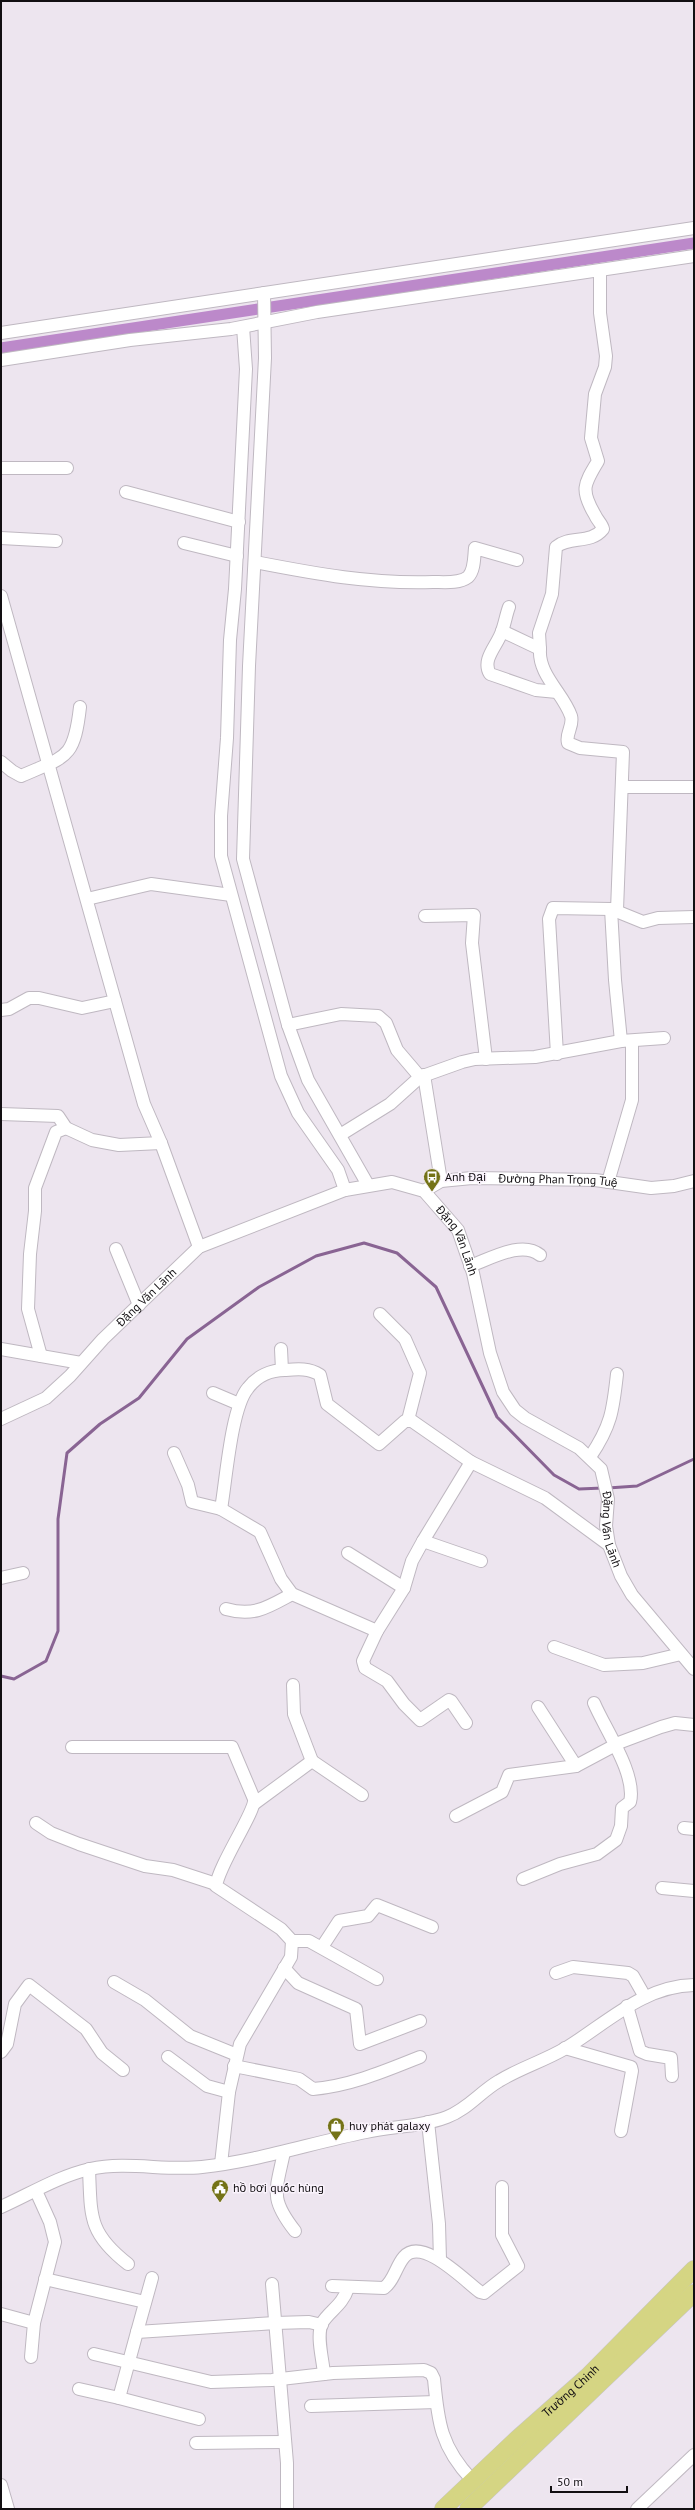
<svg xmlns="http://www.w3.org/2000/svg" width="695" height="2510" font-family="'PT Sans',sans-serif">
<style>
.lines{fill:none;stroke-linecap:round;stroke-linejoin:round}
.stream{stroke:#896493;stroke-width:3}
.canal{stroke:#bc89ca;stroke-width:11}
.minor-casing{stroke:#bfb8c1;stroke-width:14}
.highway-casing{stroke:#c6c5c6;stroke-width:18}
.minor{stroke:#fff;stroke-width:12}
.highway{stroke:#d5d583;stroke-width:17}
.labels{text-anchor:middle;stroke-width:3;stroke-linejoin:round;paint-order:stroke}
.poi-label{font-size:12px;fill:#120f12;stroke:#faf3fc;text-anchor:start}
.street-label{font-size:12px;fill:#120f12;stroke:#faf3fc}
</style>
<rect width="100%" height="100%" fill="#ede5ef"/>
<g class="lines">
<!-- stream -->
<g class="stream">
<polyline points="608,1488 637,1486 694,1459"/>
<polyline points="1,1676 14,1679 46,1661 58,1631 58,1519 67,1453 100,1424 139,1398 187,1339 259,1287 316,1256 364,1243 397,1253 436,1287 497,1417 554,1475 579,1489 603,1488"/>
</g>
<!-- canal -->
<polyline class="canal" points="1,348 694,243"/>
<!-- minor casing -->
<g class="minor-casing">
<g id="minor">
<polyline points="264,293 265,358 249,666 243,859 288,1025 308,1080 368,1185"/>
<polyline points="243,327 246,369 235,589 230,640 227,738 221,816 221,856 281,1076 298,1113 338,1170 345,1190"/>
<polyline points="1,333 694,228"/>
<polyline points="1,360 130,340 231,329 317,312 694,256"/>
<polyline points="1,468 67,468"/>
<polyline points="126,492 239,522"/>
<polyline points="1,538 56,541"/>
<polyline points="184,543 237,556"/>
<path d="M 255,562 C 317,574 370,584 433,582 C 443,582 459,584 468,577 C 475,570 474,556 475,548 L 517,560"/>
<polyline points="1,596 144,1104 161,1143 199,1247"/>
<path d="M 509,607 C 506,615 505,623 502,631 C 498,645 481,659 490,674 L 536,690 L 557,692"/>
<path d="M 502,631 L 540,649 C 538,675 563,693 571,716 C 574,726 565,734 568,743 L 580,748 L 623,752 L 617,910"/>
<path d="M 540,649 L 539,633 L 552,594 L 556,547 C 570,535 590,545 603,529 C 602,524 597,520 595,515 C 580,490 584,484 598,461 L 591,438 L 595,394 L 605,367 L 606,356 L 600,313 L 600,271"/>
<path d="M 1,762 L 12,771 L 21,776 C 66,756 74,760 80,707"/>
<polyline points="623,787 694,787"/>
<polyline points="87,899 151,884 231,895"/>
<polyline points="611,909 615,980 621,1041"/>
<polyline points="425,916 474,915 472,943 486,1059"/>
<polyline points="1,1010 9,1009 29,998 39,998 82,1008 115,1001"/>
<polyline points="288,1025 341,1014 378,1016 386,1023 397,1050 420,1077"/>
<polyline points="557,1054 549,919 553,908 611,909 643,922 658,918 694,917"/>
<polyline points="424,1075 441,1181"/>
<polyline points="1,1114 58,1116 66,1128 92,1140 119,1145 161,1143"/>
<polyline points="340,1135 390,1104 420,1077 462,1062 475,1059 535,1057 621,1041 664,1038"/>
<polyline points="608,1182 632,1100 632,1041"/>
<path id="s1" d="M 424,1191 L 441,1181 L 472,1178 L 595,1180 L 651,1188 L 674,1186 L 694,1181"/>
<polyline points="116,1249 139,1305"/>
<path d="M 470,1266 C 490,1259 522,1240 540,1255"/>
<polyline points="380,1314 405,1339 420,1373 408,1420"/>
<polyline points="1,1349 81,1363"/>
<polyline points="281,1349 282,1370"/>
<polyline points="41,1356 28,1309 30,1254 35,1211 35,1188 56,1132 66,1128"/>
<polyline points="213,1393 239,1404"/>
<path id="s2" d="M 1,1419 L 46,1398 L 70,1376 L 103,1339 L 199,1247 L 345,1190 L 392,1182 L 424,1191 L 458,1230 L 473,1273 L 490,1353 L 503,1392 L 515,1410 L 525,1418 L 579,1448 L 601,1469 L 608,1499 L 606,1526 L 609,1545 L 621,1576 L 632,1595 L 694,1669"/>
<polyline points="174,1453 188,1485 192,1502 221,1509 260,1532 281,1579 292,1594 377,1631"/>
<path d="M 590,1457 C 611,1426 613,1411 617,1374"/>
<path d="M 221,1509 C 226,1481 231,1408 248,1388 C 257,1376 271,1370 285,1370 C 298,1369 309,1368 320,1375 L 327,1404 L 379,1444 L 405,1421 L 412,1421 L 471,1462 L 545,1498 L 609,1545"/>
<polyline points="423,1541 481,1561"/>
<polyline points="348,1553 404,1588"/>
<polyline points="1,1578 23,1573"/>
<path d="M 226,1609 C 254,1617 268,1607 292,1594"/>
<polyline points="554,1647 604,1665 643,1663 681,1654"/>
<polyline points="293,1685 294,1714 312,1761"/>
<polyline points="538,1707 576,1766"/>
<polyline points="466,1723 451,1701 449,1700 420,1720 404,1704 387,1681 365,1668 363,1661 377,1631 404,1588 412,1561 423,1541 471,1462"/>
<path d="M 72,1747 L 232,1747 L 254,1799 C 256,1811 219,1864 216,1886 L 281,1929 L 292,1941 L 291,1957 L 240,2044 L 229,2092 L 221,2164"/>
<polyline points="255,1803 312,1761 362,1795"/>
<polyline points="456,1816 502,1792 509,1775 576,1766 621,1742 661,1727 675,1723 694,1725"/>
<polyline points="36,1823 51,1833 79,1844 145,1866 173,1870 216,1884"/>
<polyline points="684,1828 694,1829"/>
<path d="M 523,1879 L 560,1864 L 597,1854 L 616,1840 L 621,1826 L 622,1808 L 630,1802 C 637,1775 605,1729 594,1703"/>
<polyline points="662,1888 694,1891"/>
<polyline points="292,1941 309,1941 377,1979"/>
<polyline points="322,1947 339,1921 368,1916 377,1905 432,1927"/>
<polyline points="284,1968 298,1983 356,2009 360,2044 420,2021"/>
<polyline points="556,1973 573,1967 628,1973 633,1976 645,1997"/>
<polyline points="114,1982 145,2000 190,2036 237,2055"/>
<polyline points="627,2006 640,2051 647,2054 671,2058 672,2076"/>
<polyline points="565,2048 631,2067 632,2071 621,2131"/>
<polyline points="1,2052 7,2044 15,2004 29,1985 86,2029 102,2053 123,2070"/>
<polyline points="168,2057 207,2086 229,2092"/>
<path d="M 234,2066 L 299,2079 L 313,2089 C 350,2086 385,2071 420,2057"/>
<polyline points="428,2122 439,2224 440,2260"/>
<path d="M 284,2152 C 276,2191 269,2198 295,2231"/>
<path d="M 89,2169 C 91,2216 88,2233 128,2264"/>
<path d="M 1,2207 C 30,2194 59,2176 90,2169 C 127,2161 165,2171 202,2167 C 258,2161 311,2143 366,2132 C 393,2126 421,2127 447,2117 C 468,2109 480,2092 499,2081 C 520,2068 544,2061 566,2048 C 607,2023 643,1986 694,1985"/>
<polyline points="45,2279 145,2302"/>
<polyline points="272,2284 287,2463 287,2509"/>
<path d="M 332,2286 L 384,2288 C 394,2281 396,2266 404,2257 C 422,2236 465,2281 480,2292 L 484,2293 L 518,2266 L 502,2235 L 502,2187"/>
<polyline points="1,2314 34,2323 55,2242 50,2222 36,2191"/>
<polyline points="137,2332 152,2278"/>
<path d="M 94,2354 L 211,2382 L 272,2380 L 333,2373 L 424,2370 L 431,2373 L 434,2379 C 438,2423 441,2447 472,2480"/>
<polyline points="31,2357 34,2323"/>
<path d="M 324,2374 C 323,2360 316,2336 322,2323 C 330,2310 342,2306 348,2288"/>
<polyline points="79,2389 119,2398 137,2332 275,2323 309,2322 322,2325"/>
<polyline points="119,2398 199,2419"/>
<polyline points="311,2406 436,2402"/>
<polyline points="196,2443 285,2442"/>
<polyline points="1,2485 8,2509"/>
<polyline points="637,2509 694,2455"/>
</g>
</g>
<!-- highway casing -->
<g class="highway-casing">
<g id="highway">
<path id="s3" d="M 443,2509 L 518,2438 L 588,2376 L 694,2269"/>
<polyline points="468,2509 694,2293"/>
</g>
</g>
<!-- minor -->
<use href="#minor" class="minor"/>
<!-- highway -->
<use href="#highway" class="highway"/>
</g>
<!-- icons -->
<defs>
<g id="bus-pin" transform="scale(0.9)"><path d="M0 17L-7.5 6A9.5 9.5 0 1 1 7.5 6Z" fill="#747317" stroke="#faf3fc"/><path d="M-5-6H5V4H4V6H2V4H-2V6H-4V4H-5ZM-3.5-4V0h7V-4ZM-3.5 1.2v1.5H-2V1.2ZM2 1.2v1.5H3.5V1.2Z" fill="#fff"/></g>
<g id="shop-pin" transform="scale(0.9)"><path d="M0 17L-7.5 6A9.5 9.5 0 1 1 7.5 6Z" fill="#747317" stroke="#faf3fc"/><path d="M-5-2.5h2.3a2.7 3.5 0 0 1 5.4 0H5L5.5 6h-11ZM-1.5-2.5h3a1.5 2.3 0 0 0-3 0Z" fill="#fff"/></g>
<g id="civic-pin" transform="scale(0.9)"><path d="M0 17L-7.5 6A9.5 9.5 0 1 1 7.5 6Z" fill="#747317" stroke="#faf3fc"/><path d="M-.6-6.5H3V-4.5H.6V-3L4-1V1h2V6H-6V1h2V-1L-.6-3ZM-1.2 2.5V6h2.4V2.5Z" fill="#fff"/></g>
</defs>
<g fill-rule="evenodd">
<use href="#bus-pin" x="432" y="1177"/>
<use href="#shop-pin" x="336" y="2126"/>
<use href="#civic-pin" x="220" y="2188"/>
</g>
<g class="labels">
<!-- poi labels -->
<g class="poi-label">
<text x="445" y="1181">Anh Đại</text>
<text x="349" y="2130">huy phát galaxy</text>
<text x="233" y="2192">hồ bơi quốc hùng</text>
</g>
<!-- street labels -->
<g class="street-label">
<text dy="4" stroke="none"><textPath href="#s1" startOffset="137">Đường Phan Trọng Tuệ</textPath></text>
<text dy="4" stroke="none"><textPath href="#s2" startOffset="563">Đặng Văn Lãnh</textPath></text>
<text dy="4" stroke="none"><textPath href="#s2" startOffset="192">Đặng Văn Lãnh</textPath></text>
<text dy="4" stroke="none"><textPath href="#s2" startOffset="911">Đặng Văn Lãnh</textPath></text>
<text dy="4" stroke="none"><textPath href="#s3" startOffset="174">Trường Chinh</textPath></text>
</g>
</g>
<!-- border -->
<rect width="695" height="2510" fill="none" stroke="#120f12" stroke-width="4"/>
<!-- scale -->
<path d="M551 2486v6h76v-6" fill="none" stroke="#120f12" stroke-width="2"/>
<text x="557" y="2486" font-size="12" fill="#120f12" stroke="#faf3fc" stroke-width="3" paint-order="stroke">50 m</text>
</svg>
